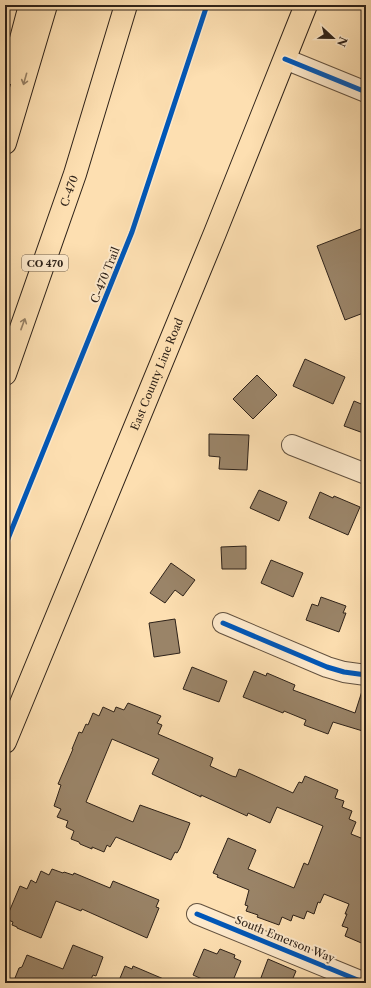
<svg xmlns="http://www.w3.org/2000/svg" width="371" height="988" font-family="'Libre Caslon Text',serif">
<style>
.building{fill:#9a8468;stroke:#2e2219}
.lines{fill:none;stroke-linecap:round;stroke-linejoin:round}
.minor-casing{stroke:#62513f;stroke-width:22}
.major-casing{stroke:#2e2219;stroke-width:24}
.highway-casing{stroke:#2e2219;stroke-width:24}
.minor{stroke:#feeacc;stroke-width:20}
.major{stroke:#fddfb1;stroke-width:22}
.highway{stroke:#fddfb1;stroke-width:22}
.cycleway-casing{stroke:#feeacc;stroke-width:8}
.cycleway{stroke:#0057b8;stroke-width:5}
.oneway{stroke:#968065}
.labels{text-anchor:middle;stroke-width:4;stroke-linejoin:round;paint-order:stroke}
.shield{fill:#feeacc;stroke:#6c5e4f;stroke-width:1}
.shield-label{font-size:10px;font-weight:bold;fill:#2e2219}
.street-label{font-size:11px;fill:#2e2219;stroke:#feeacc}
</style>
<rect width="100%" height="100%" fill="#fddfb1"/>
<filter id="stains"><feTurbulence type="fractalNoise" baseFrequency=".005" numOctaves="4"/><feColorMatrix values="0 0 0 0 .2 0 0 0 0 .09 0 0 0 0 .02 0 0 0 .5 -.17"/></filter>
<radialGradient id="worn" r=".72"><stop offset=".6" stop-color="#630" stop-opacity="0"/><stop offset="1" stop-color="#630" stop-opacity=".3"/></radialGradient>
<!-- building -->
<g class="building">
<polygon points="366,227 366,312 345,320 317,246"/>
<polygon points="305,359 345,377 333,404 293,386"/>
<polygon points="257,375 277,395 253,419 233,399"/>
<polygon points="354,401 366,406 366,434 344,426"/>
<polygon points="209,434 249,435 247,470 219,469 220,457 209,456"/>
<polygon points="259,490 287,502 279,521 250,508"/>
<polygon points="320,492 333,498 334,496 360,507 348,535 309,518"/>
<polygon points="246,546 246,569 222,569 221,547"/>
<polygon points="271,560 303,573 293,597 261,583"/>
<polygon points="171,563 195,580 183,596 175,590 165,603 150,593"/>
<polygon points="321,597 346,606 343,613 346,613 339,632 306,620 312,604 318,606"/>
<polygon points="175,619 180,653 154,657 149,623"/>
<polygon points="192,667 227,681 219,702 183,689"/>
<polygon points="254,671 266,676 267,673 295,685 293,690 355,713 363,688 366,688 366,732 333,722 328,734 304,725 306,720 284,711 283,713 243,697"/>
<polygon points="128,703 161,716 157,723 162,725 158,734 213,758 210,766 232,776 236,777 239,769 242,770 293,793 299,782 302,783 305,776 338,790 335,798 344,801 342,807 352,811 349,819 356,822 351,834 366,840 366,945 345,936 348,928 342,926 347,914 345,914 349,904 324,894 320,903 318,902 314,914 307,911 304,919 293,915 291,921 282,917 279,925 257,917 258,915 246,911 248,906 245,905 249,890 217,877 218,875 213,873 228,838 256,850 248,869 294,888 304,863 308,865 323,826 277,807 270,823 248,813 247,816 201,795 201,797 152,774 159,759 112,739 86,802 133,822 140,805 190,823 180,848 177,853 175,852 171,860 116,837 110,847 107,845 104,852 92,847 92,849 80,844 79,842 71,839 74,831 66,827 68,821 57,817 61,809 54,806 61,785 58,784 73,749 72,749 79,732 82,733 86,724 88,725 93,713 99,716 103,707 114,712 116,707 124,710"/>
<polygon points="52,869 63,873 64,872 73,875 74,873 110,888 113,881 159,900 156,907 159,908 147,938 82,909 81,911 56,901 41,938 17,928 17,927 12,925 13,922 6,919 20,886 27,889 31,880 36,883 41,871 49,875"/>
<polygon points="73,945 103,957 96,976 93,975 89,983 16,983 17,979 15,978 19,968 22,967 27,955 63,969"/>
<polygon points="204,949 217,954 220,949 235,955 234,958 241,961 232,983 211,983 193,975"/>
<polygon points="268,959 296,971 291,983 259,983"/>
<polygon points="125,966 132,969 133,966 173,983 118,983"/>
</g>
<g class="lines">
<!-- minor casing -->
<g class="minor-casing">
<g id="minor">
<polyline points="285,59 366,92"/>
<polyline points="292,445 366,474"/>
<polyline points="223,623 327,667 344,672 366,675"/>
<polyline points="197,914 365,983"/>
</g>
</g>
<!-- major casing -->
<g class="major-casing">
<g id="major">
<path id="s1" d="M 5,742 L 215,233 L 306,5"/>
</g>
</g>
<!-- highway casing -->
<g class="highway-casing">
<g id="highway">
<polyline points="12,73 30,5"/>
<polyline points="5,143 46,5"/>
<path id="s2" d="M 5,374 L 75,174 L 126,5"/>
</g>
</g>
<!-- minor -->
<use href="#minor" class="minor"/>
<!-- major -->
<use href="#major" class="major"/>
<!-- highway -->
<use href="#highway" class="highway"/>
<!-- cycleway casing -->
<g class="cycleway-casing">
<g id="cycleway">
<polyline points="285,59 366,92"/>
<polyline points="5,546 132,232 207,5"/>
<polyline points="223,623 327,667 344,672 366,675"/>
<polyline points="197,914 365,983"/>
</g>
</g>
<!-- cycleway -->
<use href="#cycleway" class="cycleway"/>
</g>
<!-- one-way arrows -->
<defs><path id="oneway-shaft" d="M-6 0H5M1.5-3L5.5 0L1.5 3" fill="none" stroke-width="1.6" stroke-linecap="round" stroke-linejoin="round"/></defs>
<g class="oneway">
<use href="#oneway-shaft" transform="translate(25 79) rotate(106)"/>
<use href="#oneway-shaft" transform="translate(23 324) rotate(-70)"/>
</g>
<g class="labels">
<!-- shield labels -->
<rect class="shield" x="22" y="255" width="46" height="16" rx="3"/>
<g class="shield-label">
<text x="45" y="267">CO 470</text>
</g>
<!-- street labels -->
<g class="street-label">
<text dy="4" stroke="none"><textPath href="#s2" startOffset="194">C-470</textPath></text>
<text transform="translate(105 275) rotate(-68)" y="4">C-470 Trail</text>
<text dy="4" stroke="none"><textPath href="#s1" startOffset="398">East County Line Road</textPath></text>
<text transform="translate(285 939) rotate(22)" y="4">South Emerson Way</text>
</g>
</g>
<!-- margin -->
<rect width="371" height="988" fill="none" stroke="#fddfb1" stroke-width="20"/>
<rect x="6" y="6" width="359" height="976" fill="none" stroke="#2e2219" stroke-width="2"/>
<rect x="10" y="10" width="351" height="968" fill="none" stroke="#2e2219"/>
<!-- north arrow -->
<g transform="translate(333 38) rotate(112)" stroke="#feeacc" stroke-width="3" paint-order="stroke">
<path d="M0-3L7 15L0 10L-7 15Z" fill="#2e2219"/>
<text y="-6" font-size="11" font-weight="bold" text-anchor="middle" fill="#2e2219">N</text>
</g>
<rect width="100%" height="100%" filter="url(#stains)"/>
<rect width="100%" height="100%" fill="url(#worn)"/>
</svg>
